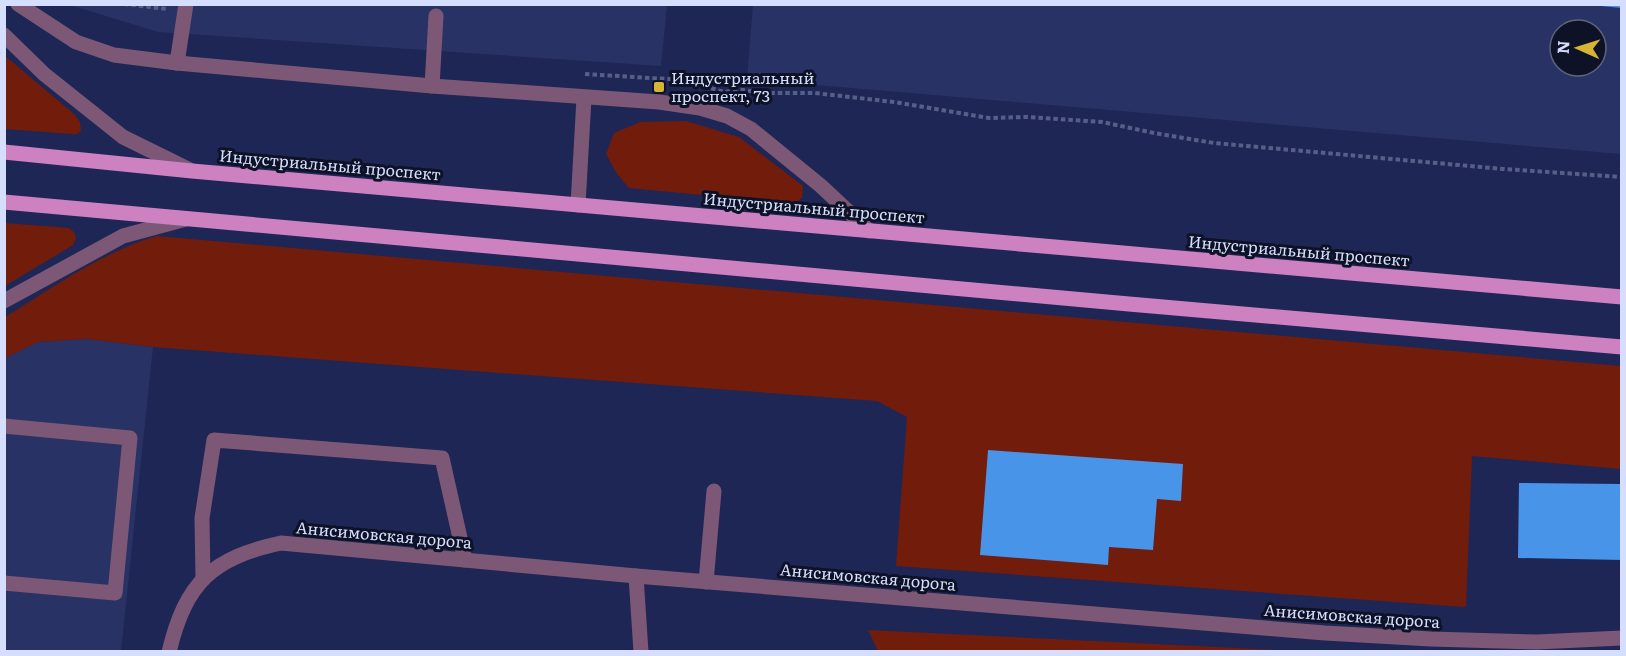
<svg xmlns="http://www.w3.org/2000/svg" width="1626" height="656" font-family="Literata,serif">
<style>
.built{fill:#293265;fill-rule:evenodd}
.green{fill:#721c0c}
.building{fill:#4794e8}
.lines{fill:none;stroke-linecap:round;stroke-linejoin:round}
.path{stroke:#575f89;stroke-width:4;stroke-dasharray:4.5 3;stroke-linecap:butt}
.minor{stroke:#7d5876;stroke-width:15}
.major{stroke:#cd81c1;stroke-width:15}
.poi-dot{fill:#d8b434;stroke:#0e1227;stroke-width:2}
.labels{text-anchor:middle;stroke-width:6;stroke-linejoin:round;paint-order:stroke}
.poi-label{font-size:16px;fill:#d5defc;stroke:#0e1227;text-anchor:start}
.street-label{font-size:16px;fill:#d5defc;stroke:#0e1227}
</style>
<rect width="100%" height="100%" fill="#1e2655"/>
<!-- built -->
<g class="built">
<polygon points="70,5 667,5 661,66 158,32"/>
<path d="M 753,5 L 1621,5 L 1621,154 L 747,79 ZM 1560,30 L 1596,30 L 1596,66 L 1560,66 Z"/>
<polygon points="88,339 153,347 121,651 5,652 5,358 38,342"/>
</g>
<!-- green -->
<g class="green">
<polygon points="4,55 74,114 80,122 81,131 77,134 72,134 5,129"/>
<polygon points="686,121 739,137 803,186 802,198 794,204 629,188 617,174 606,154 614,133 640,122"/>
<polygon points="5,223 69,228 74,232 76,238 73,245 5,286"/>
<path d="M 157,236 L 1621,366 L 1621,469 L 1472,456 L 1466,607 L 896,566 L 907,417 L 877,401 L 153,347 L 88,339 L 38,342 L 5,358 L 5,317 C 54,287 102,252 157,236 Z"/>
<polygon points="868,630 1297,651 878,651"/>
</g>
<!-- building -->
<g class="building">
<polygon points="1601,4 1622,4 1622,8 1601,6"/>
<polygon points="988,450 1183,464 1181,501 1157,499 1153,550 1109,547 1108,565 980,555"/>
<polygon points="1519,483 1622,484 1622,560 1518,558"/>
</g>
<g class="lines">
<!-- path -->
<g class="path">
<polyline points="124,4 167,9"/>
<polyline points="585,74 683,80 724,92 743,90 765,93 815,93 894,102 989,118 1027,117 1102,122 1154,133 1214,143 1503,169 1622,177"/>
</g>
<!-- minor -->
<g class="minor">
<polyline points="18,4 76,42 114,55 177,63 432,86 659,102 700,108 727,116 751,129 821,186 869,231"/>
<polyline points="4,35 44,74 123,137 190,170"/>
<polyline points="177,63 186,4"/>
<polyline points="432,86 436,16"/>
<polyline points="578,205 584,98"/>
<polyline points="4,301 123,236 186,219"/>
<polyline points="4,426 130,438 115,593 4,583"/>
<polyline points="636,576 641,652"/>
<polyline points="203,579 202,518 214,440 442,458 465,560"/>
<polyline points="706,582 714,491"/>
<path d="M 169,652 C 186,582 212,558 281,543 L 636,576 L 1325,633 L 1431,639 L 1537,642 L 1622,638"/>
</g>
<!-- major -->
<g class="major">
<polyline points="4,152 192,171 1622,297"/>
<polyline points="4,202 1129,304 1622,347"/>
</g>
</g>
<!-- markers -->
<rect class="poi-dot" x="653" y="81" width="12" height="12" rx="3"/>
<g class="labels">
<!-- poi labels -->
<g class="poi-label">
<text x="671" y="84">Индустриальный<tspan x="671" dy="18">проспект, 73</tspan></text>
</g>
<!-- street labels -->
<g class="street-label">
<text transform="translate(330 165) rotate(5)" y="6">Индустриальный проспект</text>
<text transform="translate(814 208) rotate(5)" y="6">Индустриальный проспект</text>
<text transform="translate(1299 251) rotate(5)" y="6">Индустриальный проспект</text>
<text transform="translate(384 535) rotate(5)" y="6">Анисимовская дорога</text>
<text transform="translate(868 577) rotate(5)" y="6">Анисимовская дорога</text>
<text transform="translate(1352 616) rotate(4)" y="6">Анисимовская дорога</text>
</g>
</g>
<!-- border -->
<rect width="1626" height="656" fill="none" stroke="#d5defc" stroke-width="12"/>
<!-- north arrow -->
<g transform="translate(1578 48) rotate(273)"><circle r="28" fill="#0e1227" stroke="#5e647c" stroke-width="1.5"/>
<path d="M0-4.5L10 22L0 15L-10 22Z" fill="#d8b434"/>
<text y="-9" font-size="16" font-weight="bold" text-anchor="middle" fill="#d5defc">N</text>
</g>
</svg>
